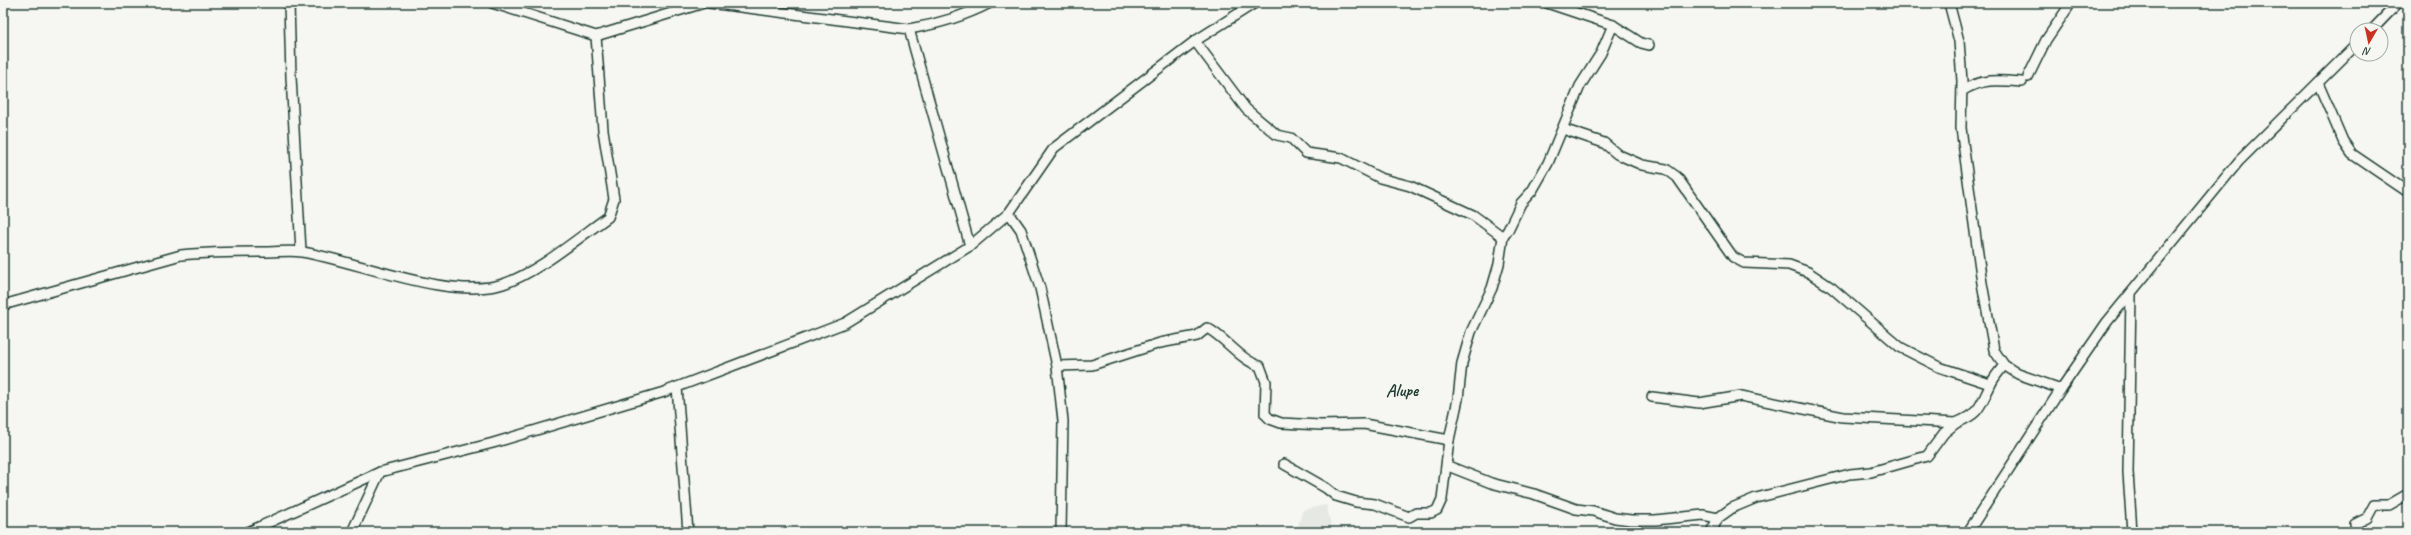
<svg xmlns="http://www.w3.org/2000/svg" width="2411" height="535" font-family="Caveat,sans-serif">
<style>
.built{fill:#e6e8e4}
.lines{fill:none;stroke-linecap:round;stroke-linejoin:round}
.minor-casing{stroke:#1f3d34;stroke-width:12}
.minor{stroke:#f6f6f2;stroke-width:9}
.labels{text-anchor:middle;stroke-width:4;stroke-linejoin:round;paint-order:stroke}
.quarter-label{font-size:18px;font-weight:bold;fill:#1f3d34;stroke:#f6f6f2}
</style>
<rect width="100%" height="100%" fill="#f6f6f2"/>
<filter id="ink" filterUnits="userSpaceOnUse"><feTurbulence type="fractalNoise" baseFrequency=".025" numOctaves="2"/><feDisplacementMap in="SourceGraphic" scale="8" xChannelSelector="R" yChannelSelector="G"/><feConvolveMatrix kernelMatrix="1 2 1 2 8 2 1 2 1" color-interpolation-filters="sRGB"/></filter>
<g filter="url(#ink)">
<!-- built -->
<polygon class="built" points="1326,505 1333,532 1296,532 1303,510"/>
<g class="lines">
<!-- minor casing -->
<g class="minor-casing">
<g id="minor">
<polyline points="289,3 291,77 301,251"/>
<polyline points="492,3 596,36 704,3"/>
<path d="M 709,3 L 909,29 C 939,24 963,17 990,3"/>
<polyline points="1547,3 1613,25 1641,43 1649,45"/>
<polyline points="1949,3 1959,41 1962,81 1961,128 1982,283 1994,350 2004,365 2018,374 2061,389"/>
<polyline points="909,29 970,246"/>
<polyline points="2372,30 2398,3"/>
<polyline points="1195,41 1246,109 1277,135 1291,138 1306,153 1341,158 1380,178 1410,186 1473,215 1503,237"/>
<polyline points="2028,77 2046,40 2071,3"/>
<polyline points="2318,83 2343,141 2352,154 2408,192"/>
<path d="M 1962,91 C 1982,78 1998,80 2022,82"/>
<polyline points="1563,129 1604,143 1617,154 1642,165 1666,169 1677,177 1733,257 1744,263 1789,265 1808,272 1832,288 1900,347 1939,367 1990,384"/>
<polyline points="1009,213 1021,230 1040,288 1057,366 1063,421 1061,532"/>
<polyline points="2131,294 2128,472 2132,532"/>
<path d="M 3,305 L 181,255 C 210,252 238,252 266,252 C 277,252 291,250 302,252 C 358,261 448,301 503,284 C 537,273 578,238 608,217 L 614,199 L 603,130 L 596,36"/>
<path d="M 1057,366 L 1092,365 L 1160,343 L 1197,336 L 1207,328 C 1226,338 1240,360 1260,366 L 1266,382 L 1265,414 L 1270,419 L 1281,423 L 1321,425 L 1364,424 L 1449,440"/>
<polyline points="677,387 688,532"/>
<path d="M 1652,397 L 1699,403 L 1741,396 L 1843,417 L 1956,423 C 1980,413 1979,408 1990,386 C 1993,378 1999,372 2004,365"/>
<polyline points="1284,464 1326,488 1336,496 1356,502 1375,504 1409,517 1416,513 1431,513 1437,510 1442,499 1449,440 1458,399 1462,363 1471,332 1492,288 1499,264 1503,237 1508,230 1521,203 1532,191 1548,163 1580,86 1601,53 1613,25"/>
<polyline points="1448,466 1491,483 1534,494 1576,509 1593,511 1615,518 1631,520 1655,520 1703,515 1718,518"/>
<polyline points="2355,524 2367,518 2374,505 2389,505 2408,494"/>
<polyline points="248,532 380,472 493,443 664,392 845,323 970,246 1009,213 1054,148 1195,41 1255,3"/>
<polyline points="352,532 380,472"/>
<polyline points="1711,532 1718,518 1732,508 1756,498 1850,474 1871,472 1927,456 1944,433 1956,423"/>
<polyline points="1968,532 2061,389 2107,322 2239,161 2357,44"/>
</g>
</g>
<!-- minor -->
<use href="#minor" class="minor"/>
</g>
</g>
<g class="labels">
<!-- quarter labels -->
<g class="quarter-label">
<text x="1402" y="396">Alupe</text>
</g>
</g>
<!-- margin -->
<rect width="2411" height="535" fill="none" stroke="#f6f6f2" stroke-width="16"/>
<rect x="8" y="8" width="2395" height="519" fill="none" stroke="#1f3d34" stroke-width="1.5" filter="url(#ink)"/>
<!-- north arrow -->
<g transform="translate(2369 42) rotate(189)"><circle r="19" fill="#f6f6f2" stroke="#a0aca6"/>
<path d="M0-3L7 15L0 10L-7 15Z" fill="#c8321e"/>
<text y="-6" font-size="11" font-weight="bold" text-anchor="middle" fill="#1f3d34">N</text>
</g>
</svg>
